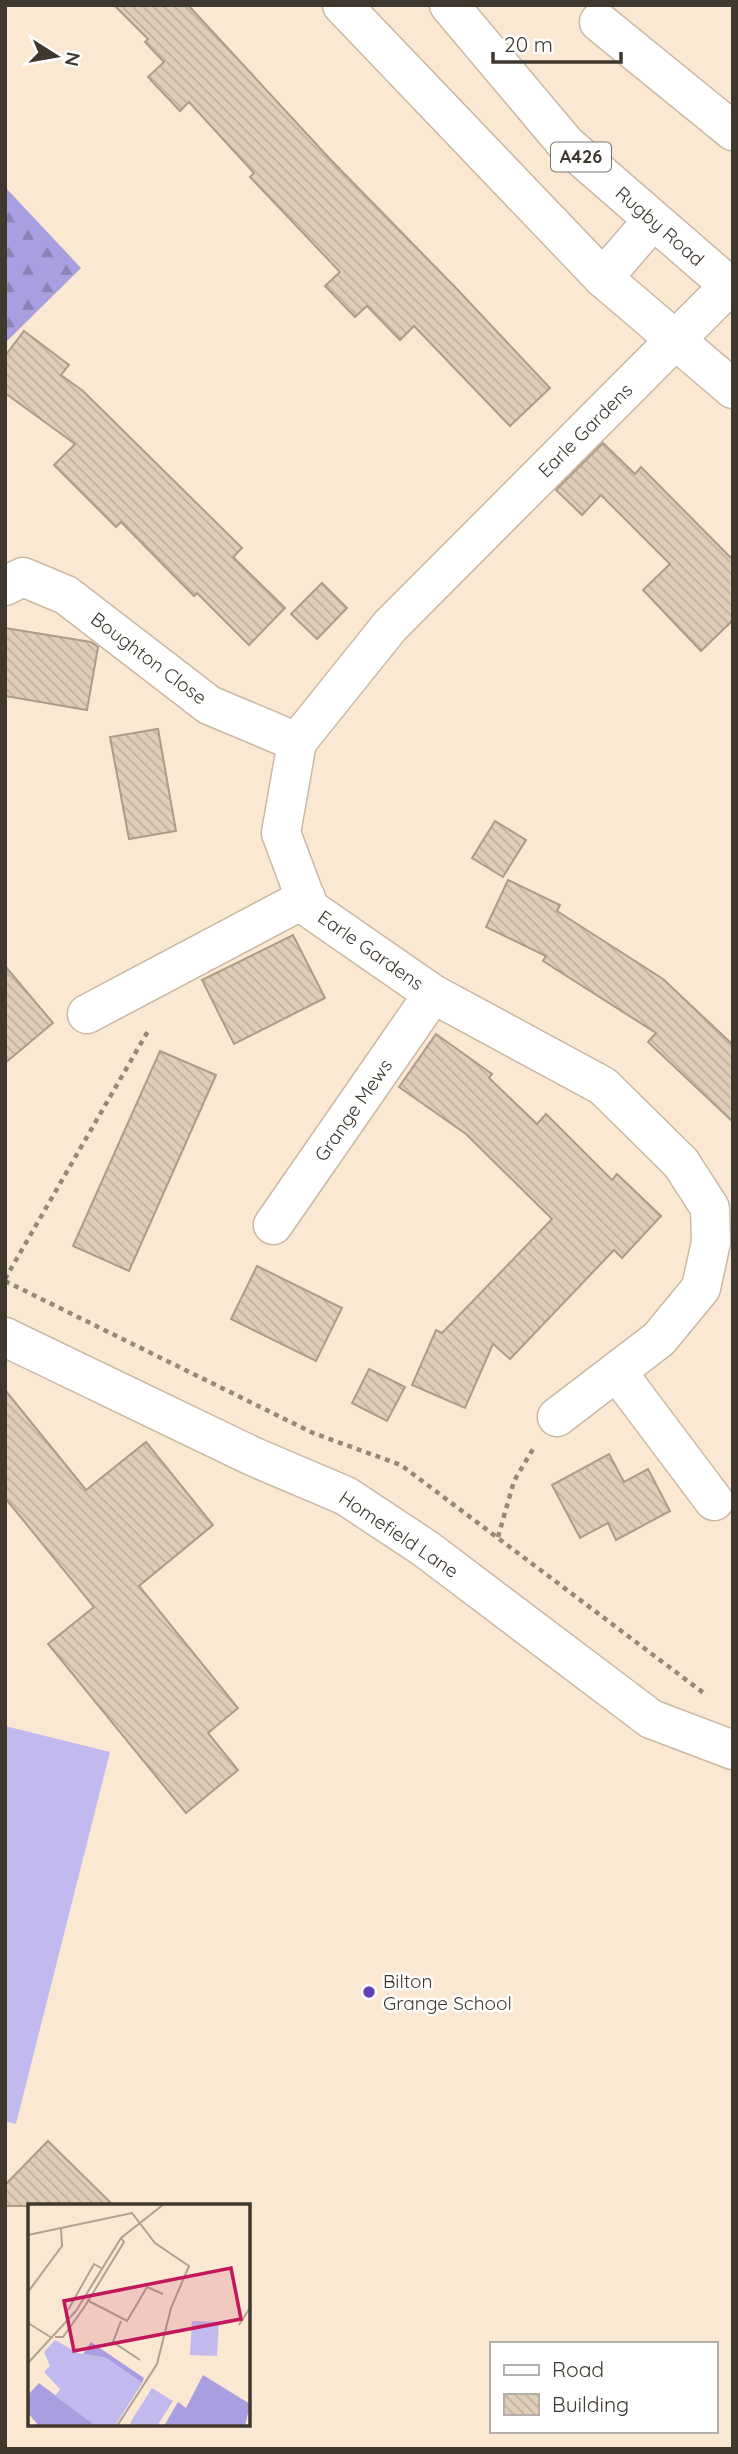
<svg xmlns="http://www.w3.org/2000/svg" width="738" height="2454" font-family="Quicksand,sans-serif">
<style>
.forest{fill:url(#forest-firs)}
.garden{fill:#c2baef}
.building{fill:url(#building-back-hatch);stroke:#ad9c88;stroke-width:2}
.lines{fill:none;stroke-linecap:round;stroke-linejoin:round}
.minor-casing{stroke:#cab8a4;stroke-width:41}
.major-casing{stroke:#cab8a4;stroke-width:41}
.path{stroke:#95897a;stroke-width:4.5;stroke-dasharray:5 5;stroke-linecap:butt}
.minor{stroke:#fff;stroke-width:38}
.major{stroke:#fff;stroke-width:38}
.poi-dot{fill:#623fb7;stroke:#fff;stroke-width:2.5}
.labels{text-anchor:middle;stroke-width:5;stroke-linejoin:round;paint-order:stroke}
.shield{fill:#fff;stroke:#79746d;stroke-width:2}
.shield-label{font-size:18px;font-weight:bold;fill:#3f382f}
.street-label{font-size:19px;fill:#3f382f;stroke:#fff}
.poi-label{font-size:19px;fill:#3f382f;stroke:#fff;text-anchor:start}
.inset-road{fill:none;stroke:#afa291;stroke-width:2}
.view{fill:#c2185b;fill-opacity:0.15;stroke:#c2185b;stroke-width:3.5}
.inset-edge{fill:none;stroke:#3f382f;stroke-width:3.5}
</style>
<defs>
<pattern id="forest-firs" width="22" height="20" patternUnits="userSpaceOnUse" patternTransform="scale(1.75)"><rect width="22" height="20" fill="#a99edf"/><path d="M5 1l3.5 6h-7zM16 11l3.5 6h-7z" fill="#8b82b5"/></pattern>
<pattern id="building-back-hatch" width="6" height="6" patternUnits="userSpaceOnUse" patternTransform="scale(1.75)"><rect width="6" height="6" fill="#dfcdb8"/><path d="M-1 5l2 2M0 0l6 6M5-1l2 2" fill="none" stroke="#c0b19e"/></pattern>
</defs>
<rect width="100%" height="100%" fill="#fae8d2"/>
<!-- forest -->
<polygon class="forest" points="5,187 81,268 5,343"/>
<!-- garden -->
<polygon class="garden" points="5,1726 110,1752 16,2124 5,2121"/>
<!-- building -->
<g class="building">
<polygon points="114,5 188,5 329,158 455,287 550,388 510,426 414,326 400,340 367,306 355,317 325,286 340,272 250,177 254,173 189,102 180,111 148,77 164,62 145,42 148,39"/>
<polygon points="24,331 69,365 61,375 83,391 242,548 233,557 285,608 249,645 197,593 194,596 121,522 116,527 54,465 75,444 5,393 5,356"/>
<polygon points="603,443 635,474 641,467 733,560 733,620 701,651 643,590 670,564 601,495 582,515 556,490"/>
<polygon points="322,583 347,608 317,639 291,614"/>
<polygon points="5,628 91,642 98,647 87,710 5,696"/>
<polygon points="158,729 176,831 129,839 110,737"/>
<polygon points="495,821 526,840 503,877 472,858"/>
<polygon points="508,880 560,905 557,911 663,979 733,1045 733,1122 648,1042 656,1033 543,961 546,956 486,927"/>
<polygon points="293,935 325,998 234,1044 202,980"/>
<polygon points="5,966 53,1023 5,1063"/>
<polygon points="436,1034 492,1074 489,1078 537,1124 546,1114 612,1180 617,1174 661,1216 622,1258 614,1250 510,1359 493,1344 465,1408 412,1385 436,1330 442,1333 552,1219 466,1134 399,1087"/>
<polygon points="160,1051 216,1075 129,1271 73,1246"/>
<polygon points="257,1266 342,1308 316,1361 231,1319"/>
<polygon points="369,1369 405,1387 387,1421 352,1403"/>
<polygon points="5,1390 86,1490 146,1442 213,1525 139,1586 238,1708 208,1733 238,1770 186,1813 48,1644 94,1607 5,1498"/>
<polygon points="609,1454 624,1482 648,1469 670,1511 616,1540 608,1523 580,1538 552,1485"/>
<polygon points="48,2141 114,2206 5,2206 5,2185"/>
</g>
<g class="lines">
<!-- minor casing -->
<g class="minor-casing">
<g id="minor">
<polyline points="342,5 603,278 733,389"/>
<polyline points="599,22 733,131"/>
<polyline points="603,278 653,220"/>
<polyline points="5,586 23,577 66,595 209,705 297,742"/>
<polyline points="87,1014 306,898"/>
<polyline points="273,1225 433,994"/>
<polyline points="5,1337 252,1456 346,1496 426,1549 651,1719 733,1750"/>
<polyline points="617,1372 714,1501"/>
<polyline points="557,1417 659,1339 701,1288 711,1242 710,1208 681,1163 603,1086 433,994 309,908 281,833 297,742 390,626 729,286"/>
</g>
</g>
<!-- major casing -->
<g class="major-casing">
<polyline id="major" points="449,5 566,144 733,289"/>
</g>
<!-- path -->
<g class="path">
<polyline points="5,1279 148,1031"/>
<polyline points="5,1281 313,1433 401,1465 705,1694"/>
<polyline points="498,1537 514,1481 533,1449"/>
</g>
<!-- minor -->
<use href="#minor" class="minor"/>
<!-- major -->
<use href="#major" class="major"/>
</g>
<!-- markers -->
<circle class="poi-dot" cx="369" cy="1992" r="7"/>
<g class="labels">
<!-- shield labels -->
<rect class="shield" x="551" y="142.5" width="60" height="29" rx="5"/>
<g class="shield-label">
<text x="581" y="163">A426</text>
</g>
<!-- street labels -->
<g class="street-label">
<text transform="translate(660 226) rotate(41)" y="7">Rugby Road</text>
<text transform="translate(585 430) rotate(-45)" y="7">Earle Gardens</text>
<text transform="translate(149 658) rotate(37)" y="7">Boughton Close</text>
<text transform="translate(371 950) rotate(35)" y="7">Earle Gardens</text>
<text transform="translate(353 1110) rotate(-55)" y="7">Grange Mews</text>
<text transform="translate(399 1534) rotate(34)" y="7">Homefield Lane</text>
</g>
<!-- poi labels -->
<g class="poi-label">
<text x="383" y="1988">Bilton<tspan x="383" dy="22">Grange School</tspan></text>
</g>
</g>
<!-- overview -->
<g transform="translate(28 2204)">
<rect width="222" height="222" fill="#fae8d2"/>
<path d="M 63,138 L 116,174 L 114,179 L 78,154 L 55,150 ZM 175,171 L 222,200 L 217,222 L 136,222 L 150,198 L 158,204 ZM 11,179 L 68,222 L 11,222 L 0,209 L 0,191 Z" fill="#a99edf"/>
<path d="M 27,136 L 50,149 L 78,154 L 114,179 L 87,222 L 68,222 L 27,192 L 32,185 L 16,168 L 22,162 L 16,148 Z" fill="#c2baef"/>
<path d="M 164,117 L 191,118 L 189,152 L 162,151 ZM 81,168 L 107,187 L 82,222 L 55,204 ZM45 182a10 10 0 1 1 20 0a10 10 0 1 1-20 0ZM 124,184 L 145,197 L 129,222 L 108,222 L 102,219 Z" fill="#c2baef"/>
<path class="inset-road" d="M 0,31 L 104,9 L 127,39 L 161,62 L 143,104 L 129,160 L 89,222M 0,88 L 34,42 L 33,24M 59,96 L 99,117 L 119,83 L 135,90M 40,106 L 66,60 L 73,64M 93,117 L 85,138 L 112,156M 0,119 L 24,134M 211,121 L 223,102M 27,133 L 35,133 L 57,102 L 96,38 L 93,34M 0,159 L 48,107 L 93,34 L 136,0"/>
<path class="view" d="M 203,64 L 213,115 L 46,147 L 36,97 Z"/>
<rect width="222" height="222" class="inset-edge"/>
</g>
<!-- border -->
<rect width="738" height="2454" fill="none" stroke="#3f382f" stroke-width="14"/>
<!-- legend -->
<rect x="490" y="2342" width="228" height="91" fill="#ffffff" stroke="#b2afac" stroke-width="2"/>
<rect x="504" y="2365" width="35" height="10" fill="#ffffff" stroke="#b2afac" stroke-width="2"/>
<text x="552" y="2377" font-size="21" fill="#3f382f">Road</text>
<rect x="504" y="2394" width="35" height="21" fill="url(#building-back-hatch)" stroke="#b2afac" stroke-width="2"/>
<text x="552" y="2412" font-size="21" fill="#3f382f">Building</text>
<!-- north arrow -->
<g transform="translate(56 56) rotate(101)" stroke="#ffffff" stroke-width="5" paint-order="stroke">
<path d="M0-5L12 26L0 18L-12 26Z" fill="#3f382f"/>
<text y="-10" font-size="19" font-weight="bold" text-anchor="middle" fill="#3f382f">N</text>
</g>
<!-- scale -->
<path d="M493 52v10h128v-10" fill="none" stroke="#3f382f" stroke-width="3.5"/>
<text x="504" y="52" font-size="21" fill="#3f382f" stroke="#ffffff" stroke-width="5" paint-order="stroke">20 m</text>
</svg>
